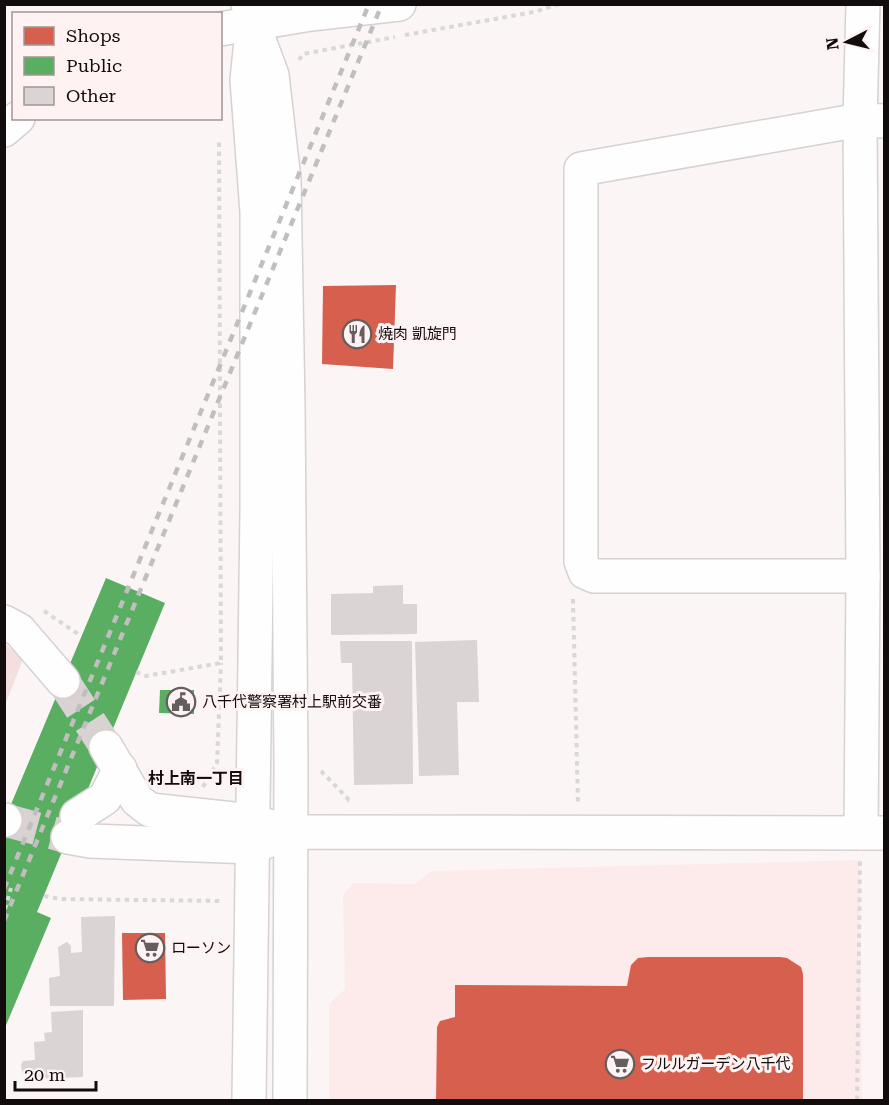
<svg xmlns="http://www.w3.org/2000/svg" width="889" height="1105" font-family="'Roboto Serif','Noto Sans JP',serif">
<style>
.built{fill:#fdebec}
.green{fill:#f3dee0}
.shops{fill:#d6604d}
.public{fill:#5aae61}
.building{fill:#dad4d5}
.lines{fill:none;stroke-linecap:round;stroke-linejoin:round}
.minor-tunnel{stroke:#d8d2d2;stroke-width:33;stroke-dasharray:33 16;stroke-linecap:butt}
.minor-casing{stroke:#d7d1d1;stroke-width:36}
.path{stroke:#dad7d8;stroke-width:4;stroke-dasharray:4.5 4.5;stroke-linecap:butt}
.minor{stroke:#fefefe;stroke-width:33}
.rail{stroke:#c0bebe;stroke-width:4.5;stroke-dasharray:8 8;stroke-linecap:butt}
.labels{text-anchor:middle;stroke-width:6;stroke-linejoin:round;paint-order:stroke}
.poi-label{font-size:15px;fill:#120c0c;stroke:#fef2f3;text-anchor:start}
.neighbourhood-label{font-size:16px;font-weight:bold;fill:#120c0c;stroke:#fef2f3}
</style>
<rect width="100%" height="100%" fill="#fbf5f5"/>
<!-- built -->
<polygon class="built" points="860,860 862,1100 329,1100 329,1004 345,989 343,895 354,883 414,884 432,871"/>
<!-- green -->
<polygon class="green" points="5,644 23,659 5,705"/>
<!-- shops -->
<g class="shops">
<polygon points="396,285 393,369 322,364 323,286"/>
<polygon points="122,933 165,933 166,999 123,1000"/>
<polygon points="648,957 780,957 787,958 801,967 803,974 803,1100 436,1100 437,1027 440,1021 455,1017 455,985 627,986 631,965 638,958"/>
</g>
<!-- public -->
<g class="public">
<polygon points="106,578 165,603 37,912 51,918 4,1030 4,821"/>
<polygon points="160,690 194,690 194,714 159,713"/>
</g>
<!-- building -->
<g class="building">
<polygon points="403,585 403,604 417,604 417,634 331,635 331,594 373,593 373,586"/>
<polygon points="477,640 479,702 457,702 459,775 419,776 415,642"/>
<polygon points="340,641 412,641 413,784 354,785 352,663 341,663"/>
<polygon points="115,916 114,1006 50,1006 49,978 60,976 58,947 67,942 71,946 71,953 82,952 81,917"/>
<polygon points="83,1010 83,1077 33,1079 25,1076 22,1072 21,1065 23,1061 35,1060 34,1042 45,1041 44,1033 52,1032 51,1012"/>
</g>
<g class="lines">
<!-- minor-tunnel -->
<g class="minor-tunnel">
<polyline points="63,681 106,747"/>
<polyline points="5,820 68,837"/>
</g>
<!-- minor casing -->
<g class="minor-casing">
<g id="minor">
<polyline points="248,4 253,24 272,75 284,180 288,407 291,763 290,1100"/>
<polyline points="220,29 311,14 399,4"/>
<polyline points="4,130 18,118"/>
<polyline points="863,576 594,576 585,572 581,561 581,169 860,120 884,121"/>
<polyline points="4,622 19,630 63,681"/>
<polyline points="106,747 137,800 150,810 252,821 272,827"/>
<polyline points="77,816 105,798 120,769"/>
<polyline points="4,820 5,820"/>
<polyline points="861,833 863,576 860,120 863,4"/>
<polyline points="68,837 90,841 252,847 291,832 884,833"/>
<polyline points="249,1100 257,510 257,212 247,80 252,31"/>
</g>
</g>
<!-- path -->
<g class="path">
<polyline points="405,35 534,12 559,4"/>
<polyline points="299,60 303,54 395,37"/>
<polyline points="573,599 578,804"/>
<polyline points="44,611 81,636"/>
<polyline points="136,672 146,676 221,663 219,138"/>
<polyline points="321,771 349,800 352,800"/>
<polyline points="203,787 217,763 221,663"/>
<polyline points="44,896 60,899 223,901"/>
<polyline points="5,909 11,888"/>
<polyline points="857,1100 860,861"/>
</g>
<!-- minor -->
<use href="#minor" class="minor"/>
<!-- rail -->
<g class="rail">
<polyline points="4,889 369,4"/>
<polyline points="4,921 382,4"/>
</g>
</g>
<!-- icons -->
<defs>
<g id="restaurant-ring" transform="scale(1.5)"><circle r="9.5" fill="#fef2f3" stroke="#645e5e" stroke-width="1.5"/><path d="M-5-6h1v4h1v-4h1v4h1v-4h1v5L-1.5 .5V6h-2V.5L-5-1ZM5-6V6H3V1.5H1.5Q1.5-4 5-6Z" fill="#645e5e"/></g>
<g id="civic-ring" transform="scale(1.5)"><circle r="9.5" fill="#fef2f3" stroke="#645e5e" stroke-width="1.5"/><path d="M-.6-6.5H3V-4.5H.6V-3L4-1V1h2V6H-6V1h2V-1L-.6-3ZM-1.2 2.5V6h2.4V2.5Z" fill="#645e5e"/></g>
<g id="supermarket-ring" transform="scale(1.5)"><circle r="9.5" fill="#fef2f3" stroke="#645e5e" stroke-width="1.5"/><path d="M-6-5.5h2.5l.6 2H6L4.5 2H-2.5L-4.4-4H-6ZM-1.5 3.2a1.3 1.3 0 1 0 .1 0ZM3 3.2a1.3 1.3 0 1 0 .1 0Z" fill="#645e5e"/></g>
</defs>
<g fill-rule="evenodd">
<use href="#restaurant-ring" x="357" y="334"/>
<use href="#civic-ring" x="181" y="702"/>
<use href="#supermarket-ring" x="150" y="948"/>
<use href="#supermarket-ring" x="620" y="1064"/>
</g>
<g class="labels">
<!-- poi labels -->
<g class="poi-label">
<text x="378" y="339">焼肉 凱旋門</text>
<text x="202" y="707">八千代警察署村上駅前交番</text>
<text x="171" y="953">ローソン</text>
<text x="641" y="1069">フルルガーデン八千代</text>
</g>
<!-- neighbourhood labels -->
<g class="neighbourhood-label">
<text x="196" y="784">村上南一丁目</text>
</g>
</g>
<!-- border -->
<rect width="889" height="1105" fill="none" stroke="#120c0c" stroke-width="12"/>
<!-- legend -->
<rect x="12" y="12" width="210" height="108" fill="#fef2f3" stroke="#a09697" stroke-width="1.5"/>
<rect x="24" y="27" width="30" height="18" fill="#d6604d" stroke="#a09697" stroke-width="1.5"/>
<text x="66" y="42" font-size="18" fill="#120c0c">Shops</text>
<rect x="24" y="57" width="30" height="18" fill="#5aae61" stroke="#a09697" stroke-width="1.5"/>
<text x="66" y="72" font-size="18" fill="#120c0c">Public</text>
<rect x="24" y="87" width="30" height="18" fill="#dad4d5" stroke="#a09697" stroke-width="1.5"/>
<text x="66" y="102" font-size="18" fill="#120c0c">Other</text>
<!-- north arrow -->
<g transform="translate(847 42) rotate(263)" stroke="#fef2f3" stroke-width="4.5" paint-order="stroke">
<path d="M0-4.5L10 22L0 15L-10 22Z" fill="#120c0c"/>
<text y="-9" font-size="16" font-weight="bold" text-anchor="middle" fill="#120c0c">N</text>
</g>
<!-- scale -->
<path d="M15 1081v9h81v-9" fill="none" stroke="#120c0c" stroke-width="3"/>
<text x="24" y="1081" font-size="18" fill="#120c0c" stroke="#fef2f3" stroke-width="4.5" paint-order="stroke">20 m</text>
</svg>
